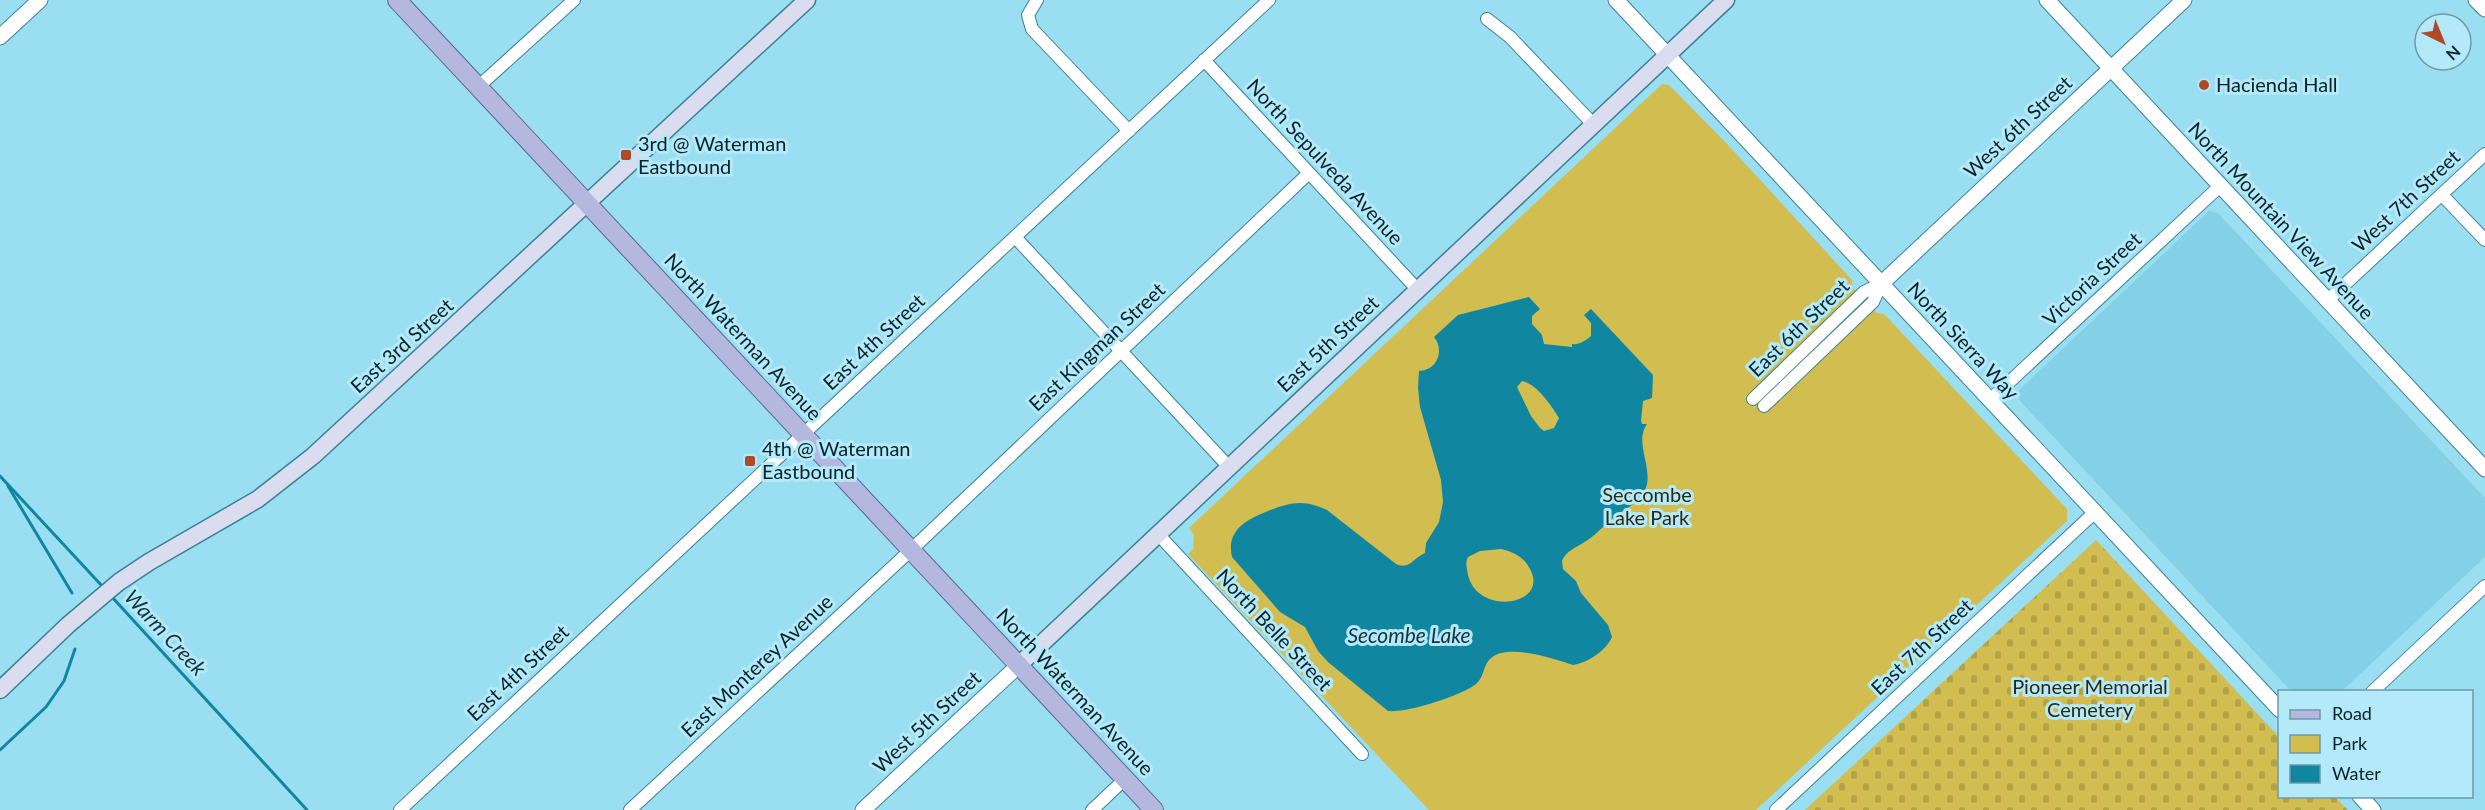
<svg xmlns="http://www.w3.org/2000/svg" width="2485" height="810" font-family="Lato,sans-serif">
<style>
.built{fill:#84d1e7}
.cemetery{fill:url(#cemetery-stones)}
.park{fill:#d2bd50}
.water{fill:#1186a0;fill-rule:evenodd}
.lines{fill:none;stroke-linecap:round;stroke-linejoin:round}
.stream{stroke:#1186a0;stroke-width:3}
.minor-casing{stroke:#3d8093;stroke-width:14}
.tertiary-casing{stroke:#3d8093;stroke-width:17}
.secondary-casing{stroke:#3d8093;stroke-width:19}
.primary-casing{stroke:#576592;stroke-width:20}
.minor{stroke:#fff;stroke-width:12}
.tertiary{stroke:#fff;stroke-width:15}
.secondary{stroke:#dadcef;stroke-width:16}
.primary{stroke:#b4b8df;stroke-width:18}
.poi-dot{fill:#b14926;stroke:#b4e9f9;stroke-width:2}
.labels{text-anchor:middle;stroke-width:6;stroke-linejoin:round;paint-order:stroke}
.poi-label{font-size:20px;fill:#06232b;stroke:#b4e9f9;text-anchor:start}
.street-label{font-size:20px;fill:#06232b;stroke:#b4e9f9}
.park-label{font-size:20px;fill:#2e2911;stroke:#b4e9f9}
.water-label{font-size:21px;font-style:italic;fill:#15333c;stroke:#b4e9f9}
</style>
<defs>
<pattern id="cemetery-stones" width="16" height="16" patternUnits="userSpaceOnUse" patternTransform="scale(1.5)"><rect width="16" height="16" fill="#d2bd50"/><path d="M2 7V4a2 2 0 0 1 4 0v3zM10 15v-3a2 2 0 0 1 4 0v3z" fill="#b3a246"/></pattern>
</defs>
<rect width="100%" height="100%" fill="#9adef2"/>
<!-- built -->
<polygon class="built" points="2209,211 2218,213 2485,498 2485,557 2342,691 2291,691 2020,401 2017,392"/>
<!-- cemetery -->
<polygon class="cemetery" points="2096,540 2279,737 2280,796 2335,797 2348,810 1805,810"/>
<!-- park -->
<polygon class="park" points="1662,84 1669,85 1728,145 1852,280 1853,288 1877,313 1884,314 2067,509 2067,521 1756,810 1429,810 1188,554 1193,549 1194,535 1189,528"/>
<!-- water -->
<path class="water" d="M 1529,297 L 1540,309 L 1532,316 L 1532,324 L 1542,335 L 1544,344 L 1572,347 L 1572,344 C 1579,345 1585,341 1591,336 L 1591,323 L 1584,315 L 1591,309 L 1653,375 L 1652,398 L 1643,401 L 1641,421 L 1642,424 L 1647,424 C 1633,443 1656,472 1644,492 C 1636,506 1623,509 1612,519 C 1602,527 1594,537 1583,543 C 1575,548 1566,551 1562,561 L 1563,569 L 1576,581 L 1581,593 L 1608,625 L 1612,637 C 1606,651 1587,663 1573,665 C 1553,658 1504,642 1489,660 C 1483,667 1484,677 1476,684 C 1461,696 1407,713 1388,711 L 1328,662 L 1318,651 L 1305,627 L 1280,612 L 1232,557 C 1226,530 1246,520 1268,511 C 1278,507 1289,503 1300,503 C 1310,503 1318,506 1327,510 L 1396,564 C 1410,570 1413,558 1425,553 L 1426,543 L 1439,522 L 1443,502 L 1441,480 L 1420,407 L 1418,388 L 1419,371 C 1437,370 1445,351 1434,337 L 1458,315 ZM 1522,381 C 1536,383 1552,406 1559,418 L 1554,428 L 1544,431 L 1540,428 L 1531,416 L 1517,387 ZM 1501,549 C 1514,552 1524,557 1530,569 C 1550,605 1478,617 1468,575 C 1467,568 1465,563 1468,557 L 1480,551 Z"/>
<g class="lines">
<!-- stream -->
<g class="stream">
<polyline points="0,476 103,587"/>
<polyline points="8,486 72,593"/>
<polyline points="112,597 307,810"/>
<polyline points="0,750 46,707 64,681 75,649"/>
</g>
<!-- minor casing -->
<g class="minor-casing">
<g id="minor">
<polyline points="1037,0 1028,15 1032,29 1129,131"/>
<polyline points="1487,19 1510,37 1593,124"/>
<polyline points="1204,60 1417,289"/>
<polyline points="478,87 574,0"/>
<polyline points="2442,195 2485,240"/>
<polyline points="1015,237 1228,466"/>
<polyline points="2327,301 2485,154"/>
<polyline points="1753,399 1864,292 1881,284"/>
<polyline points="1990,400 2220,186"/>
<polyline points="1764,406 1873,302 1881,284"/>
<polyline points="1157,533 1362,754"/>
<polyline points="2372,692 2485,586"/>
<polyline points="400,810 1269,0"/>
<polyline points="630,810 911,550 1309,173"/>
<polyline points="1092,810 1125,779"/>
<polyline points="1776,810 2095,512"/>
</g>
</g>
<!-- tertiary casing -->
<g class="tertiary-casing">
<g id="tertiary">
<polyline points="1616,0 2280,710"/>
<polyline points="2047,0 2485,469"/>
<polyline points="2476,0 2485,9"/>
<polyline points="0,37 40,0"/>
<polyline points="1881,284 2184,0"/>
<polyline points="2360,796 2373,810"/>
<polyline points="863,810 1019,665"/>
</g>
</g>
<!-- secondary casing -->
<g class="secondary-casing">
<g id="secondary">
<polyline points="1019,665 1726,0"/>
<polyline points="0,690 68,625 119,582 149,562 258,499 313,456 807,0"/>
</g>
</g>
<!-- primary casing -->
<g class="primary-casing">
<polyline id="primary" points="397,0 1154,810"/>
</g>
<!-- minor -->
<use href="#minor" class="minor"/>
<!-- tertiary -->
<use href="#tertiary" class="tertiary"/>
<!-- secondary -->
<use href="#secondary" class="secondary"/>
<!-- primary -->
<use href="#primary" class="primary"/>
</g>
<!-- markers -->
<g class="poi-dot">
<circle cx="2204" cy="85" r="6"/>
<rect x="620" y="149" width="12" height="12" rx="3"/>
<rect x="744" y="455" width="12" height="12" rx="3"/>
</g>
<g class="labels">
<!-- poi labels -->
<g class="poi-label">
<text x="2216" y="92">Hacienda Hall</text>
<text x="638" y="151">3rd @ Waterman<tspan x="638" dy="23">Eastbound</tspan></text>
<text x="762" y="456">4th @ Waterman<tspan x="762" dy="23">Eastbound</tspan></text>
</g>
<!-- street labels -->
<g class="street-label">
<text transform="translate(2018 127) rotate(-43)" y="7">West 6th Street</text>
<text transform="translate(1325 162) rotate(47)" y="7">North Sepulveda Avenue</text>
<text transform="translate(2406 201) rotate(-43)" y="7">West 7th Street</text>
<text transform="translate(2281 221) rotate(47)" y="7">North Mountain View Avenue</text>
<text transform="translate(2092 279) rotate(-43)" y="7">Victoria Street</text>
<text transform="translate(1799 328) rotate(-44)" y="7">East 6th Street</text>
<text transform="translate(743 337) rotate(47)" y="7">North Waterman Avenue</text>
<text transform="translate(1963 341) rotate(47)" y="7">North Sierra Way</text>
<text transform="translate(874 342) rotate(-43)" y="7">East 4th Street</text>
<text transform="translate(1328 344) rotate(-43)" y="7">East 5th Street</text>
<text transform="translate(402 346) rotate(-42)" y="7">East 3rd Street</text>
<text transform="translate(1097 347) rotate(-43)" y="7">East Kingman Street</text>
<text transform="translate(1274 630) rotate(47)" y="7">North Belle Street</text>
<text transform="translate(1922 647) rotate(-43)" y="7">East 7th Street</text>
<text transform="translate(757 666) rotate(-43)" y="7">East Monterey Avenue</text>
<text transform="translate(518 673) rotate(-43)" y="7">East 4th Street</text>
<text transform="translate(1075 692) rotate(47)" y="7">North Waterman Avenue</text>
<text transform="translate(927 722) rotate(-43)" y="7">West 5th Street</text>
</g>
<!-- park labels -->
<g class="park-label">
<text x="1647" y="502">Seccombe<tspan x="1647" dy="23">Lake Park</tspan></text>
<text x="2090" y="694">Pioneer Memorial<tspan x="2090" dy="23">Cemetery</tspan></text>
</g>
<!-- water labels -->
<g class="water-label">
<text transform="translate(165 633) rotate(47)" y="7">Warm Creek</text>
<text x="1409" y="643">Secombe Lake</text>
</g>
</g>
<!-- legend -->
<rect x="2278" y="690" width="195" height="108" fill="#b4e9f9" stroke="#6e9aa7" stroke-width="1.5"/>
<rect x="2290" y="710" width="30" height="9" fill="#b4b8df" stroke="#6e9aa7" stroke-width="1.5"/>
<text x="2332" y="720" font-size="18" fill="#06232b">Road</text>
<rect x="2290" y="735" width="30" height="18" fill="#d2bd50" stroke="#6e9aa7" stroke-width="1.5"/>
<text x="2332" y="750" font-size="18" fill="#06232b">Park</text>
<rect x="2290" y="765" width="30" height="18" fill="#1186a0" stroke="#6e9aa7" stroke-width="1.5"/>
<text x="2332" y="780" font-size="18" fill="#06232b">Water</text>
<!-- north arrow -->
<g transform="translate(2443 42) rotate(137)"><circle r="28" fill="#b4e9f9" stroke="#6e9aa7" stroke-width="1.5"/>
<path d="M0-4.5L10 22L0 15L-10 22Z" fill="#b14926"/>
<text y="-9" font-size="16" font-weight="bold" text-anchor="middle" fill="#06232b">N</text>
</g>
</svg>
